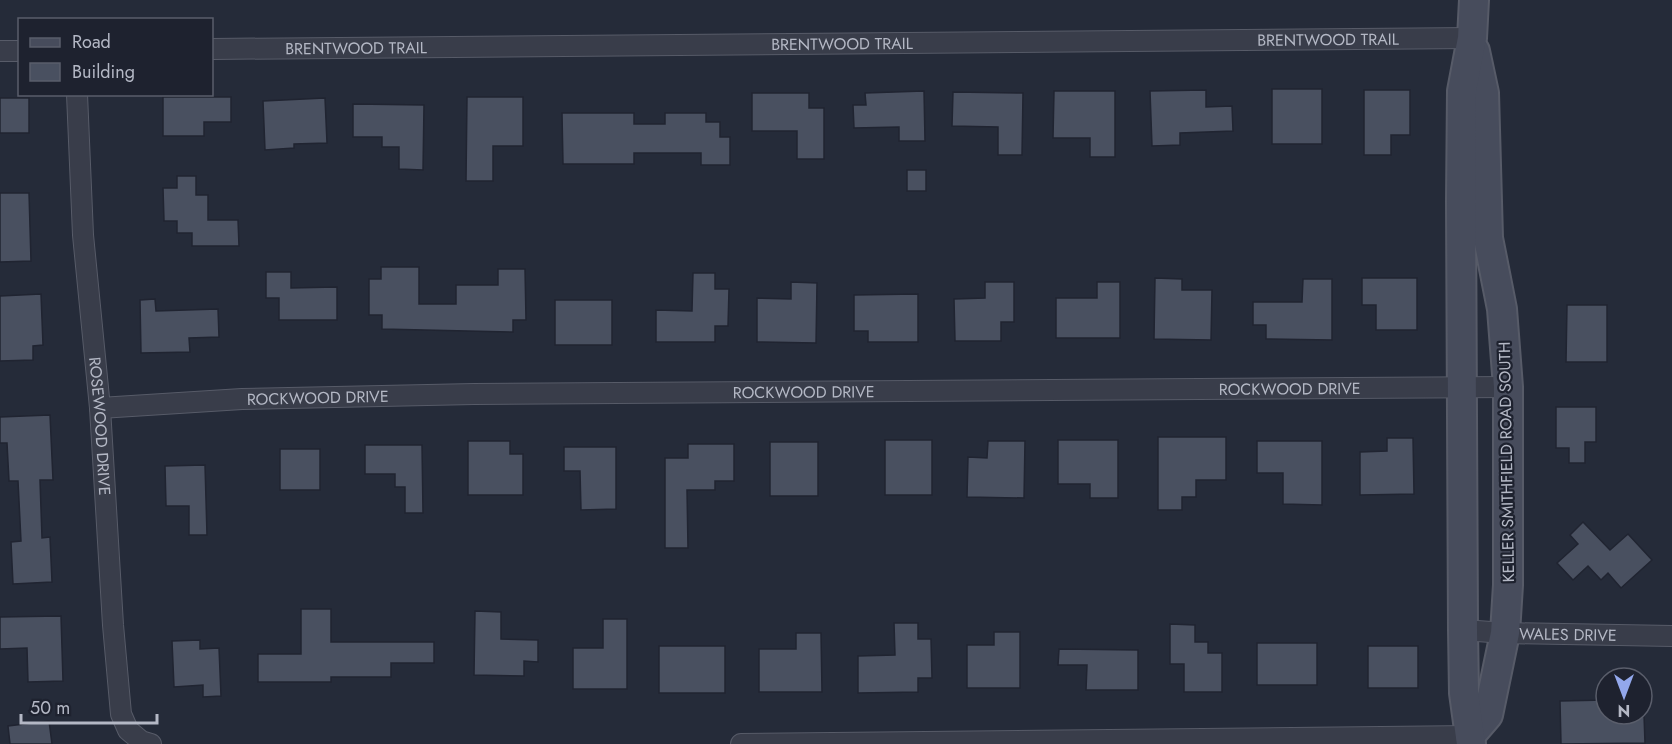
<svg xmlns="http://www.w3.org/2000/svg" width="1672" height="744" font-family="Jost,sans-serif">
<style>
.building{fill:#495060;stroke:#202431;stroke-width:1.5}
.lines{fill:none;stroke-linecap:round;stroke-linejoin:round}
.street-casing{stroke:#575b68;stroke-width:22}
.secondary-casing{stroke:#575b68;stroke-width:32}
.street{stroke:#393d4a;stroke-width:20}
.secondary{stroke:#474c5c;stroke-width:28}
.labels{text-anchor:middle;stroke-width:4.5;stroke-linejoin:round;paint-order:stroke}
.street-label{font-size:16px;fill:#b4b8c5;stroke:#1e222f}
</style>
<rect width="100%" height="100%" fill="#252b39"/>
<!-- building -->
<g class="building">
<rect x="1272" y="89" width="50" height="55"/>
<polygon points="1206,90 1206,107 1232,106 1233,131 1180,133 1180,145 1152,146 1150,91"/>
<polygon points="1364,90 1410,90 1410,135 1391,135 1391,155 1364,155"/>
<polygon points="924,91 925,141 899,141 899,127 854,128 853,105 866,105 865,93"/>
<polygon points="1054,91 1115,91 1115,157 1090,157 1090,138 1053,138"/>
<polygon points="953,92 1023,93 1022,155 998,155 998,127 952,126"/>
<polygon points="752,93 809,93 809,108 824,108 824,159 797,159 797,131 752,131"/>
<polygon points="163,97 231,97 231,122 204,122 204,136 163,136"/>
<polygon points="467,97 523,97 523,146 493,146 493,181 466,181"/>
<rect x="0" y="98" width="29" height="35"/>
<polygon points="325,98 327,143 294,144 294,148 265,150 263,101"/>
<polygon points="353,104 424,105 423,170 399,169 399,147 382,147 382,137 353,137"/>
<polygon points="562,113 634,113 634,124 665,124 665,113 706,113 706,122 720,122 720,137 730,137 730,165 701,165 701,153 634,153 634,164 563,164"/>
<rect x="907" y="170" width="19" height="21"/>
<polygon points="177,176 196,176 196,195 208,195 208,220 238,220 239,246 192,246 192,233 177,233 177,221 164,221 163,188 177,188"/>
<polygon points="0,193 29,193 31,261 0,262"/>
<polygon points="381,267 419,267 419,304 456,304 456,285 498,285 498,269 525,269 526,320 513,320 513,332 382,329 382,315 369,315 369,279 381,279"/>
<polygon points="266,272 291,272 291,288 337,287 337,320 279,320 279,298 266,298"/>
<polygon points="693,273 715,273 715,289 729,289 728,326 715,326 715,342 656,342 656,310 692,311"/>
<polygon points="1155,278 1182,279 1182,290 1212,290 1211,340 1154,339"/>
<polygon points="1362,278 1417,278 1417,330 1376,330 1376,305 1362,305"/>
<polygon points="1303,279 1332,279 1332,340 1266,339 1266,325 1253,325 1253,302 1302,302"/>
<polygon points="791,282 817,283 816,343 757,342 757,298 791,299"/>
<polygon points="985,282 1014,282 1014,322 1001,322 1001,341 955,341 954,299 985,298"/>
<polygon points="1097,282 1120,282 1120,338 1056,338 1056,298 1097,298"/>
<polygon points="41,294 43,345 33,346 33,360 0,361 0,296"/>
<polygon points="918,294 918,342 868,342 868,331 854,331 854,295"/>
<polygon points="155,299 156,311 218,309 219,337 189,338 190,352 141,353 140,300"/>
<rect x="555" y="300" width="57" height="45"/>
<polygon points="1567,305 1607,305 1607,362 1566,362"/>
<polygon points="1556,407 1596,407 1596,442 1585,442 1585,463 1569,463 1569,448 1556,448"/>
<polygon points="50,415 53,480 40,480 42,538 50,537 52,582 13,584 11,542 21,541 18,481 9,481 7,443 0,443 0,417"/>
<polygon points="1158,437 1226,437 1226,480 1196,480 1196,497 1182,497 1182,510 1158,510"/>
<polygon points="1387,438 1413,438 1414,494 1360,495 1360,452 1387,451"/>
<rect x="885" y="440" width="47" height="55"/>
<polygon points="1058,440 1118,440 1118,498 1090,498 1090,484 1058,484"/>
<polygon points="468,441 510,441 510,454 523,454 523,495 468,495"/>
<polygon points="988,441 1025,441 1024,498 967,497 968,457 987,458"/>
<polygon points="1257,441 1322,441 1322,505 1283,504 1283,473 1257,473"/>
<rect x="770" y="442" width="48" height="54"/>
<polygon points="688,444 734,444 734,481 715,481 715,490 687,490 688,548 665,548 665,458 688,458"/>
<polygon points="365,445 422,445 423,513 405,513 405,487 395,487 395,474 365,474"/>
<polygon points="564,447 616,447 616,509 581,510 580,471 564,471"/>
<rect x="280" y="449" width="40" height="41"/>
<polygon points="205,465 207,535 189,535 189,506 166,506 165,466"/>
<polygon points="1583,522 1610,550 1628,534 1652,560 1621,588 1608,573 1601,580 1588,566 1573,580 1557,563 1578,544 1570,535"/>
<polygon points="301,609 331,609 331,642 434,642 434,663 391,663 391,677 331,677 331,682 258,682 258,654 301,654"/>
<polygon points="475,611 501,612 501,639 538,640 538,662 524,661 524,676 474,675"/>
<polygon points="61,616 63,681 28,682 27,648 0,649 0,617"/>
<polygon points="603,619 627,619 627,689 573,689 573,648 603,648"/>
<polygon points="894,623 918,623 918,639 931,639 932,678 918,678 918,692 858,693 858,656 895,655"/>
<polygon points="1170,624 1195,625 1195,642 1208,642 1208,653 1222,653 1222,692 1184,692 1184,664 1170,664"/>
<polygon points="994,632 1020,632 1020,688 967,688 967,645 994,645"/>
<polygon points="796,633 821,633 822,692 759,692 759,649 796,649"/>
<polygon points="200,640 200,649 219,648 221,696 203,697 203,685 174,687 172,641"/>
<rect x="1257" y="643" width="60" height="42"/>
<rect x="659" y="646" width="66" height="47"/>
<rect x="1368" y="646" width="50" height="42"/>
<polygon points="1059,649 1138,650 1138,690 1086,690 1087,665 1058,665"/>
<polygon points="1606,700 1606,714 1644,715 1645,743 1561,744 1560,701"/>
<polygon points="49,721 52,744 10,744 8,726"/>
</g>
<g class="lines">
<!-- street casing -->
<g class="street-casing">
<g id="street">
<path id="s1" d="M 212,49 L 1472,38"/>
<polyline points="0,51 20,51"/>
<path id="s2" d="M 77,94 L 83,235 L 100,408 L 113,625 L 121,714 L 128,730 L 141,741 L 151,744"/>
<path id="s3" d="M 100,408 L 242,399 L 474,394 L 1508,387"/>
<path id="s4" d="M 1463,630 L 1505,633 L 1672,636"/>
<polyline points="741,744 1470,736"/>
</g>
</g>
<!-- secondary casing -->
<g class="secondary-casing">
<g id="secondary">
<polyline points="1470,736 1488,715 1505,633 1508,585 1508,387 1502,309 1488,238 1484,93 1475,51"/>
<polyline points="1471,744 1464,693 1463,630 1461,201 1462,91 1472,38 1474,0"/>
</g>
</g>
<!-- street -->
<use href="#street" class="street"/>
<!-- secondary -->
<use href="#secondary" class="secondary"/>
</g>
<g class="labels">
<!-- street labels -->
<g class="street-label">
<text dy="6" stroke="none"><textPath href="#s1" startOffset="1116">BRENTWOOD TRAIL</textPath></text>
<text dy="6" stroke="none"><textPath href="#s1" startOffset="630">BRENTWOOD TRAIL</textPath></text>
<text dy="6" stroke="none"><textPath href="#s1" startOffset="144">BRENTWOOD TRAIL</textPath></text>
<text dy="6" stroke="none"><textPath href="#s3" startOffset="1190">ROCKWOOD DRIVE</textPath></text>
<text dy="6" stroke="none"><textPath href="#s3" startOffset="704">ROCKWOOD DRIVE</textPath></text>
<text dy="6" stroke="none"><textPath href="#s3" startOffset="218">ROCKWOOD DRIVE</textPath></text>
<text dy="6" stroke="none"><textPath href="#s2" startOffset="333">ROSEWOOD DRIVE</textPath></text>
<text transform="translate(1506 462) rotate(-91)" y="6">KELLER SMITHFIELD ROAD SOUTH</text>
<text dy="6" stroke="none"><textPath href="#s4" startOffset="105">WALES DRIVE</textPath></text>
</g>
</g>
<!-- legend -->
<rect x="18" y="18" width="195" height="78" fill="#1e222f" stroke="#5a5e6b" stroke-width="1.5"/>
<rect x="30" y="38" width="30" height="9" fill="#474c5c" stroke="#5a5e6b" stroke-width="1.5"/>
<text x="72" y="48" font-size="18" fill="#b4b8c5">Road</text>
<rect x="30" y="63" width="30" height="18" fill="#495060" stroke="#5a5e6b" stroke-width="1.5"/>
<text x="72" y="78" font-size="18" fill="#b4b8c5">Building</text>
<!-- north arrow -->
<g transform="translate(1624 696) rotate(180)"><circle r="28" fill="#1e222f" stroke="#5a5e6b" stroke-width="1.5"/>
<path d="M0-4.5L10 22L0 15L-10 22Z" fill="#93a8ec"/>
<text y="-9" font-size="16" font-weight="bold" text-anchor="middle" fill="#b4b8c5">N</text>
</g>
<!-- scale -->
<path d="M21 714v9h136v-9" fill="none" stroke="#b4b8c5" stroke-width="3"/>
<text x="30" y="714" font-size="18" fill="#b4b8c5" stroke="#1e222f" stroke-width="4.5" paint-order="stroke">50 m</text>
</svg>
